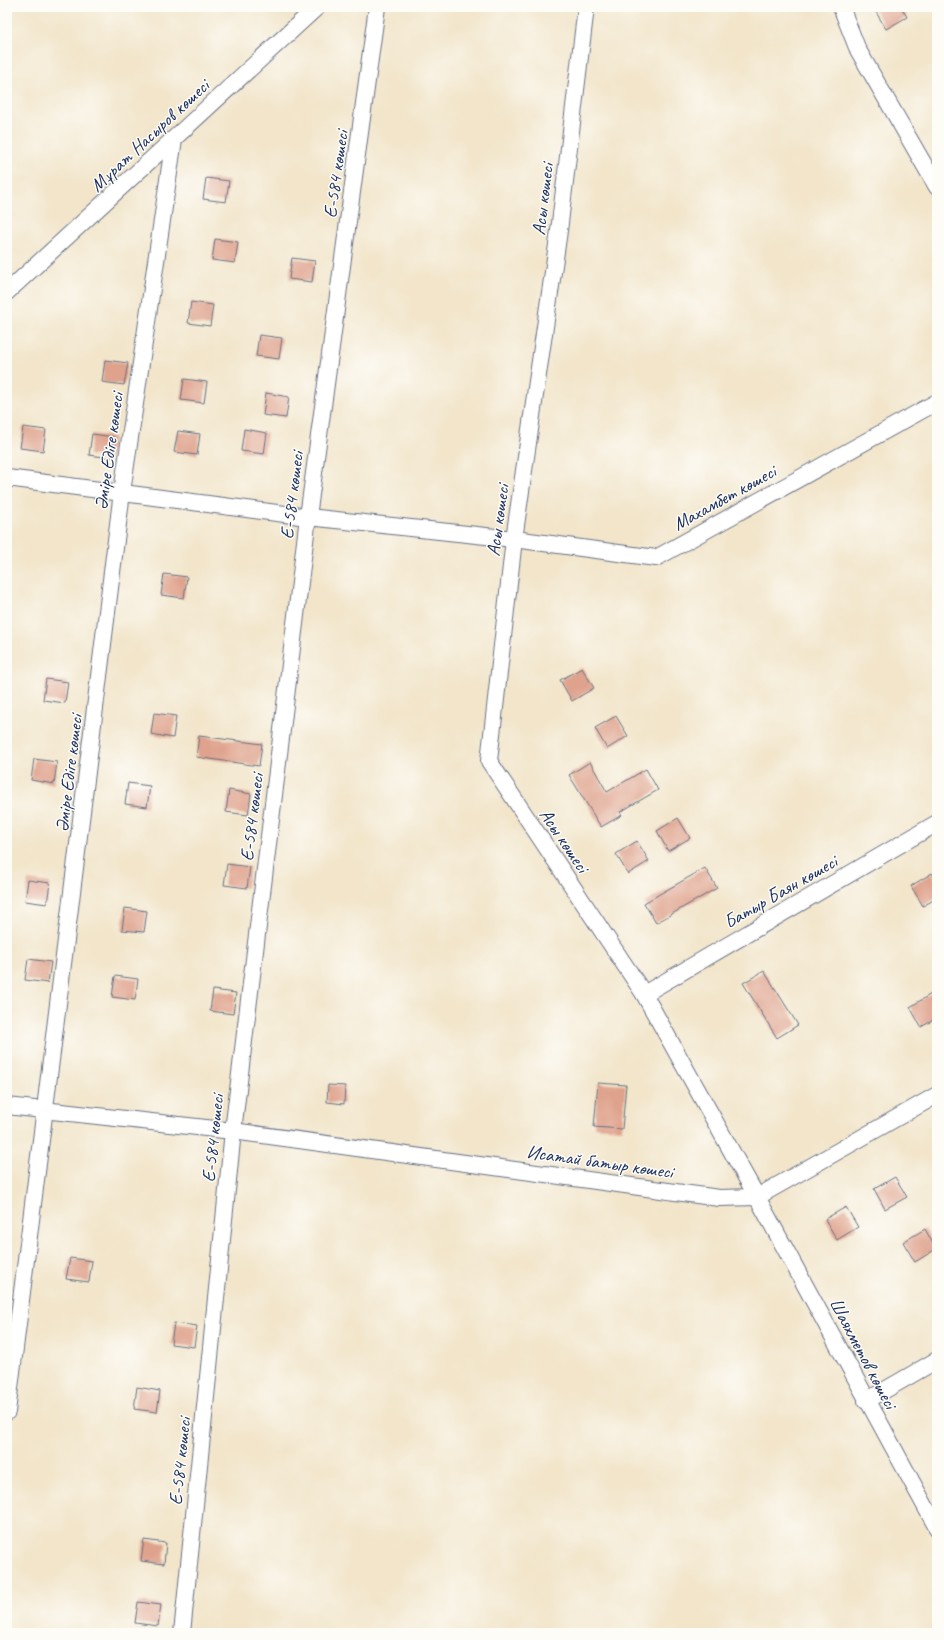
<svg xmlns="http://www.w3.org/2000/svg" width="944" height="1640" font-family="Caveat,sans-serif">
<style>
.building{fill:#dfa28c}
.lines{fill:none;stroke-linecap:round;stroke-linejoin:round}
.minor-casing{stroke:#666f84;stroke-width:18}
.minor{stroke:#fff;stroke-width:16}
.labels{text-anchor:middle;stroke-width:3;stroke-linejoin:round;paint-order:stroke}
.street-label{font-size:19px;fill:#1b2f5e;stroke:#fdfcf7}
</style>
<rect width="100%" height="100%" fill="#fdfcf7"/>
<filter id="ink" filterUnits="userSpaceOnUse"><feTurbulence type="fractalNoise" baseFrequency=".025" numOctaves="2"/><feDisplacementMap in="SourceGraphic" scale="8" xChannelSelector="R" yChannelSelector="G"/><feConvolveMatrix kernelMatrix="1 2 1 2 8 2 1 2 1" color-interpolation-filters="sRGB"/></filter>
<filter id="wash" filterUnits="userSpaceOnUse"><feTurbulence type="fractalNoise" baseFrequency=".012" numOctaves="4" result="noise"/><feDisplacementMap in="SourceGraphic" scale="16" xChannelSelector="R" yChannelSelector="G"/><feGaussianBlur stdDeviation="0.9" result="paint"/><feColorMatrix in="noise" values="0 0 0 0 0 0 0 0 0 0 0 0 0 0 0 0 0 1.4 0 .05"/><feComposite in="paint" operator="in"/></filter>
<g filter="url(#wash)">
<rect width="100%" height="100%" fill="#f2e5ca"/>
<g id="blocks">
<!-- building -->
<g class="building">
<polygon points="873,7 901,7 907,17 886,29"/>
<polygon points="206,178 229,181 226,202 203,199"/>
<polygon points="215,239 238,242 235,263 212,260"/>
<polygon points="292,258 315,261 312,282 289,279"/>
<polygon points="191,302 213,305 210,326 188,323"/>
<polygon points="259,335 282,338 279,359 256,356"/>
<polygon points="105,360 128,363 124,385 102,382"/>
<polygon points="184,379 207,382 204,403 181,400"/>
<polygon points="266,393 289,397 286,418 263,415"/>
<polygon points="23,427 46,430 43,451 20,448"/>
<polygon points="244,429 267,433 264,454 241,451"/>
<polygon points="178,431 200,434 197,455 174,452"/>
<polygon points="92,434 114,437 111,458 89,455"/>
<polygon points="164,574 187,577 184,598 161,595"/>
<polygon points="582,668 594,688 572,701 560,680"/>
<polygon points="46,679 68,682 65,703 43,700"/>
<polygon points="154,713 176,716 173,738 151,734"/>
<polygon points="616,716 628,736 607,749 595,728"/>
<polygon points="199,736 262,744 259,766 196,757"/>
<polygon points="34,759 57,762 54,784 31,780"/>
<polygon points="590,762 607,792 646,769 658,790 620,812 622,815 601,827 569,775"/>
<polygon points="128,783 150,786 147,807 125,804"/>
<polygon points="229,790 251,794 248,815 226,812"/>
<polygon points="678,818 690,838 668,851 657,831"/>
<polygon points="637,841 649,861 628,874 616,854"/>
<polygon points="227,864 250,867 247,888 224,885"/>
<polygon points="705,868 717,888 656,923 644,903"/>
<polygon points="932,873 937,882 937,898 923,906 911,886"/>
<polygon points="28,880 50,883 47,904 25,901"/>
<polygon points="125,908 147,911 144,932 122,930"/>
<polygon points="28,959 51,962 48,983 25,980"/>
<polygon points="764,971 798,1025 777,1038 743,983"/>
<polygon points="115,976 138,979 135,1000 112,997"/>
<polygon points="213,990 236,993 233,1014 210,1011"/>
<polygon points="931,994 937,1005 937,1018 921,1027 910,1007"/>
<polygon points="598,1083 626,1085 622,1129 594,1127"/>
<polygon points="328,1085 345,1086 344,1104 327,1102"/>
<polygon points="895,1177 907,1197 885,1209 874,1189"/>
<polygon points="846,1207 858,1227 837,1240 825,1219"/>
<polygon points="925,1229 936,1249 915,1262 903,1242"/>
<polygon points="70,1258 92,1261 89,1282 66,1279"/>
<polygon points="174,1323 197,1326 194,1347 171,1344"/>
<polygon points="137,1387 160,1391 157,1412 134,1409"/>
<polygon points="144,1540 166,1543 164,1564 141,1561"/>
<polygon points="138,1602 161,1605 158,1626 135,1623"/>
</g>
</g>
</g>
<g filter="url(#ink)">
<use href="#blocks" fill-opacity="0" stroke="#666f84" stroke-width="1"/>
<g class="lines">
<!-- minor casing -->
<g class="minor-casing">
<g id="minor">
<polyline points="586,7 559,231 514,539 489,761 644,994 757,1197 937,1528"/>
<polyline points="841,7 858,50 937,187"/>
<polyline points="7,292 317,7"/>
<polyline points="7,478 308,517 514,539 656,558 937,402"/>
<polyline points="644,994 937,823"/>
<polyline points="7,1106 233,1131 719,1198 757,1197 937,1095"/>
<polyline points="866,1401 937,1360"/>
<polyline points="7,1412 122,492 174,139"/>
<polyline points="182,1633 233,1131 308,517 377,7"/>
</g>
</g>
<!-- minor -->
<use href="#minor" class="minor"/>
</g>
</g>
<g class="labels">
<!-- street labels -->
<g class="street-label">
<text transform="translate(149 135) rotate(-43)" y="7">Мұрат Насыров көшесі</text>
<text transform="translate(335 174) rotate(-82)" y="7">Е-584 көшесі</text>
<text transform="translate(542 199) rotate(-83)" y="7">Асы көшесі</text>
<text transform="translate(108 451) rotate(-82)" y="7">Әміре Едіге көшесі</text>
<text transform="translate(291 495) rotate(-83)" y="7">Е-584 көшесі</text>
<text transform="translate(724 497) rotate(-29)" y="7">Махамбет көшесі</text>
<text transform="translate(497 520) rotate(-82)" y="7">Асы көшесі</text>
<text transform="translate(68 773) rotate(-83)" y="7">Әміре Едіге көшесі</text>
<text transform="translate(251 817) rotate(-83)" y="7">Е-584 көшесі</text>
<text transform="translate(565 840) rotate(56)" y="7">Асы көшесі</text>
<text transform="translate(780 891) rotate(-30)" y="7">Батыр Баян көшесі</text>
<text transform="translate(212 1138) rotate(-84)" y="7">Е-584 көшесі</text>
<text transform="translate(600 1161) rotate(8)" y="7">Исатай батыр көшесі</text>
<text transform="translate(864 1353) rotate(62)" y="7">Шаяхметов көшесі</text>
<text transform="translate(179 1461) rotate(-84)" y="7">Е-584 көшесі</text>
</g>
</g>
<!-- margin -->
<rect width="944" height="1640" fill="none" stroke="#fdfcf7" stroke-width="24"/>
</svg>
